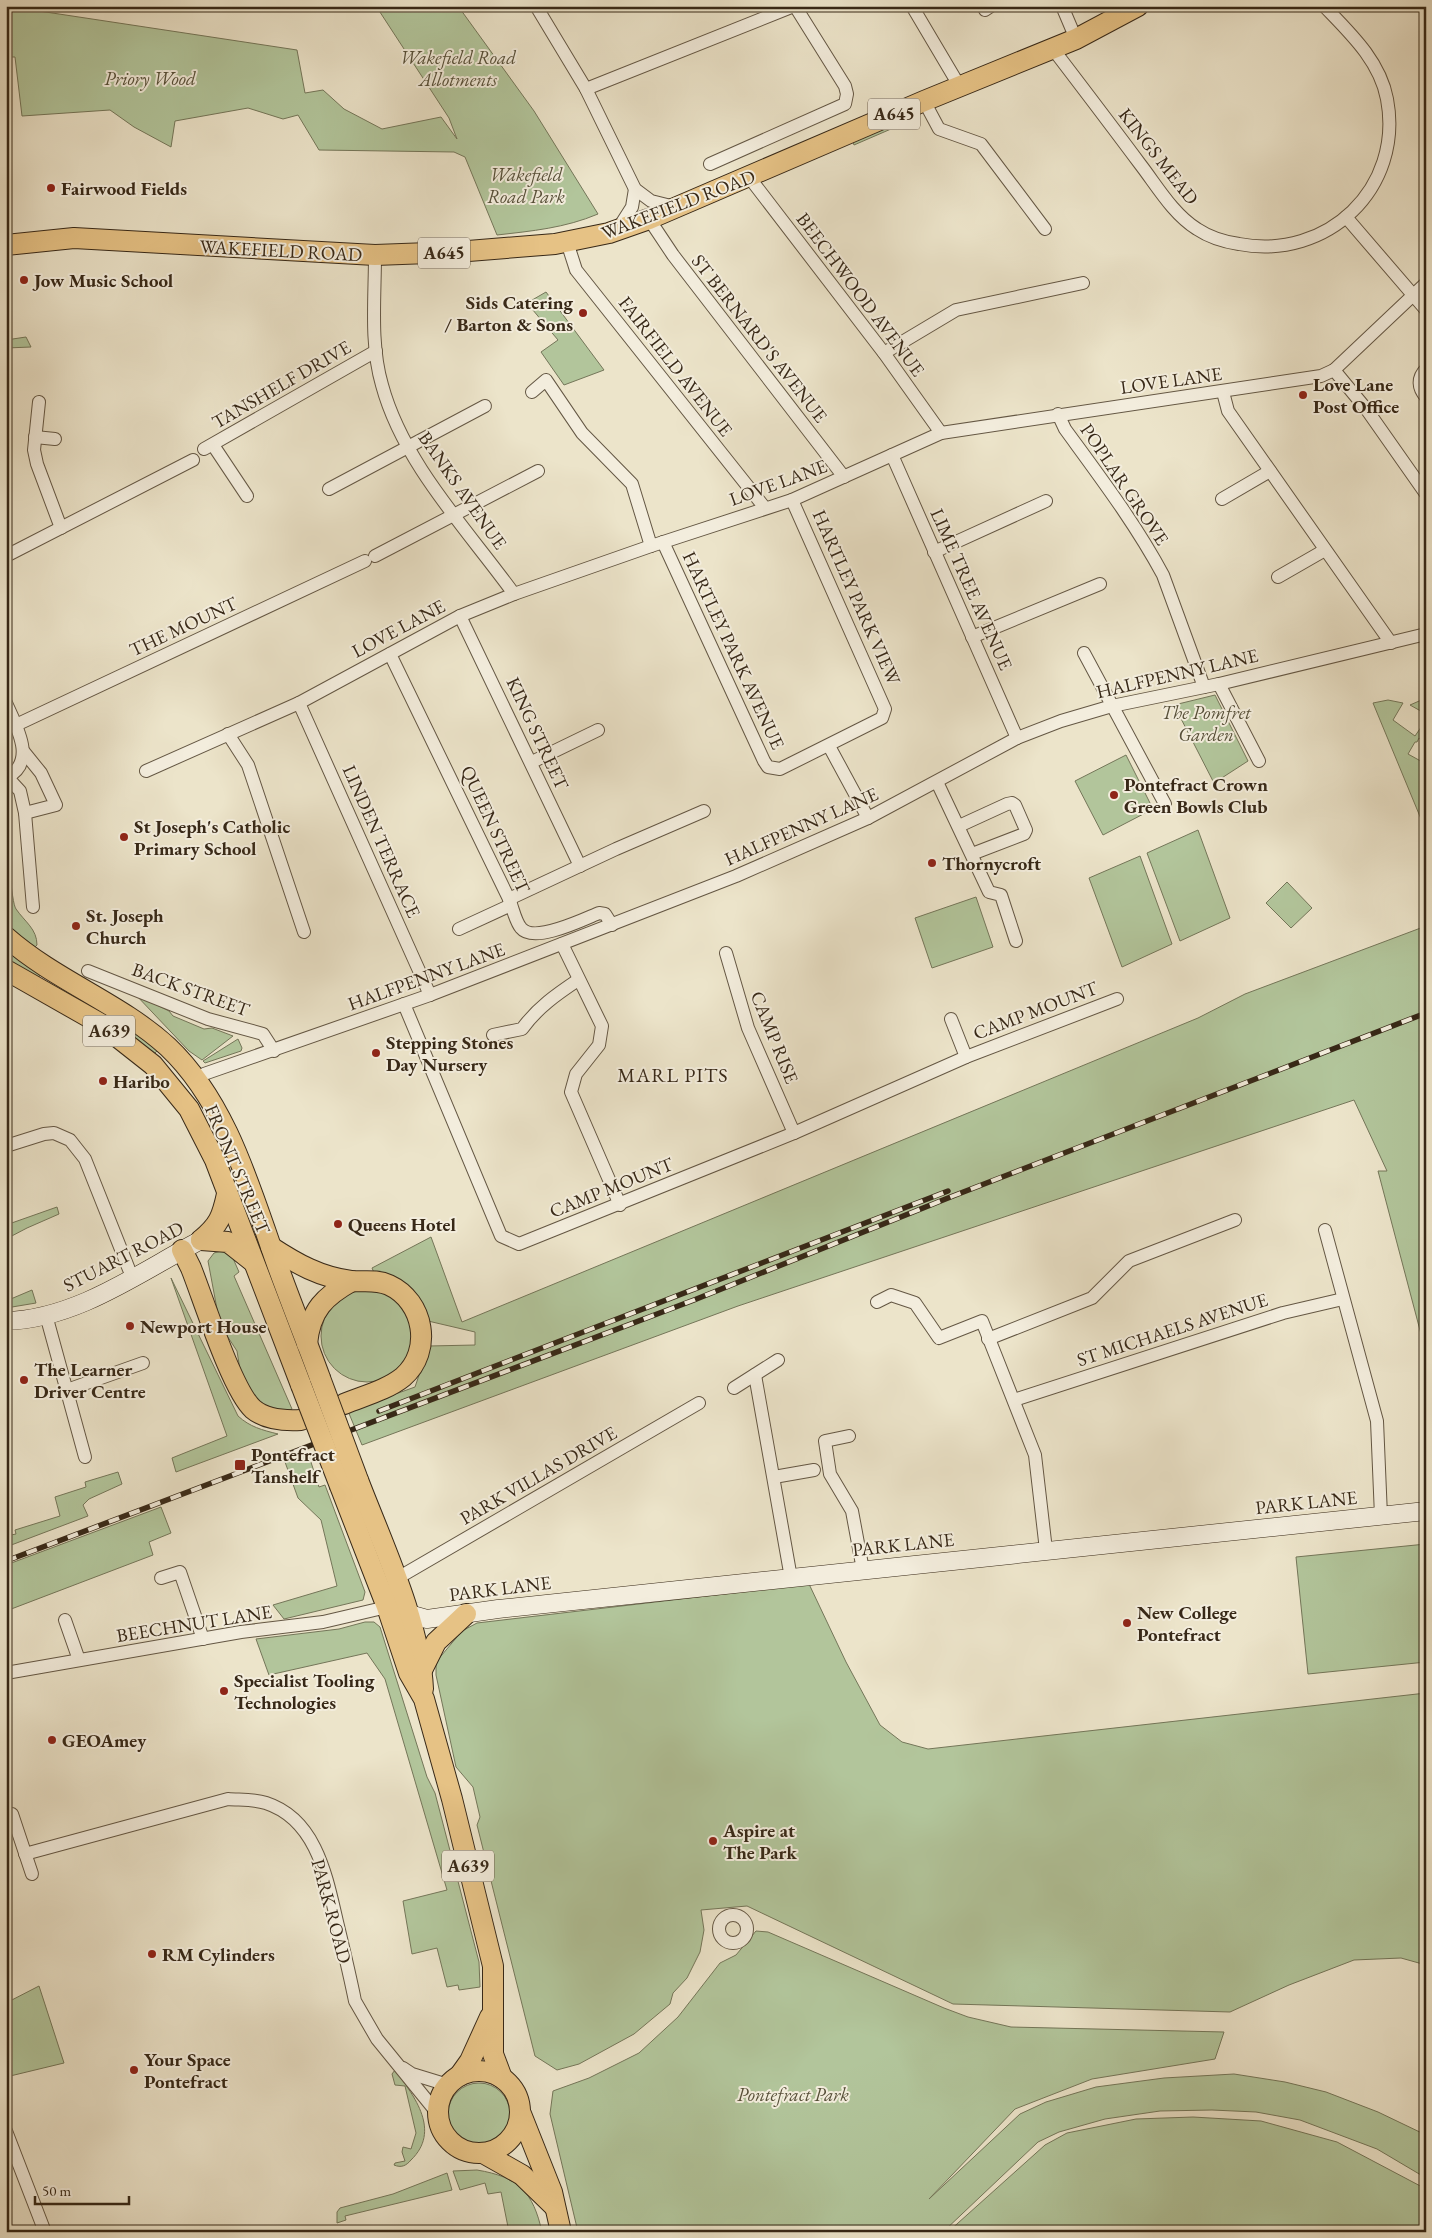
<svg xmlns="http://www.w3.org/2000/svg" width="1432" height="2238" font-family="'EB Garamond',serif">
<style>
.green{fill:#b2c59b;stroke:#747659}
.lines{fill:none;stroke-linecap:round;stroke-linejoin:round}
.street-casing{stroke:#645744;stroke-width:14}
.secondary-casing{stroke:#372817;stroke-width:19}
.primary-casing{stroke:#372817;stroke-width:22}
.street{stroke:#f3eddd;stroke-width:12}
.secondary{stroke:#f3eddd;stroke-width:18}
.primary{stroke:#e6c285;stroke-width:20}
.rail-casing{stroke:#372817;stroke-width:5.5}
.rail{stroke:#f3eddd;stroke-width:4;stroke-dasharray:11;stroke-linecap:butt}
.primary-bridge-casing{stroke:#372817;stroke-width:22;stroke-linecap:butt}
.primary-bridge{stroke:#e6c285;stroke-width:20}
.poi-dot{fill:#8f2418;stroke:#f3eddd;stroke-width:2}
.labels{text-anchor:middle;stroke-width:4;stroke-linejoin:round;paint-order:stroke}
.shield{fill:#f3eddd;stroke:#6f6352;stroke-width:1}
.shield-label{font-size:18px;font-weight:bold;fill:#372817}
.park-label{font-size:19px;font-style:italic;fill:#564f38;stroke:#f3eddd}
.street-label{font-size:19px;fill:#372817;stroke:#f3eddd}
.poi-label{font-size:19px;font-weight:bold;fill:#372817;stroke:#f3eddd;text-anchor:start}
.neighbourhood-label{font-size:20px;letter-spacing:1px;fill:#372817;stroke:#f3eddd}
</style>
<rect width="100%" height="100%" fill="#ece4ca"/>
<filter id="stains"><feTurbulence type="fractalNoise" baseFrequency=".004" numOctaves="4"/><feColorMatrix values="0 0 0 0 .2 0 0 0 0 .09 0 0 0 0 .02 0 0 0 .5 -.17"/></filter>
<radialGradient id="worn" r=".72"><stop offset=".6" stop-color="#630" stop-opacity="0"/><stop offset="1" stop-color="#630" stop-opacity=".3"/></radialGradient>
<!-- green -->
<g class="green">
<path d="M 6,6 L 297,50 L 305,93 L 323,90 L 344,109 L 382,129 L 441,117 L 457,139 L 449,118 L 376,6 L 458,6 L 534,111 L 598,214 C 565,228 532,231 497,235 L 465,157 L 454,152 L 319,150 L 298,115 L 283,119 L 248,108 L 175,121 L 171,147 L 134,127 L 110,110 L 22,116 L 15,57 L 6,57 Z"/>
<polygon points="889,124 891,129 854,145 852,140"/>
<polygon points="546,292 604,370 564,385 541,352 558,340 527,303"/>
<polygon points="26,337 31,347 6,348 6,340"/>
<polygon points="1215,695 1248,761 1214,783 1174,705"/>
<polygon points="1426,698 1426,714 1410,705"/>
<polygon points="1388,700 1403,703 1393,720 1415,736 1426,720 1424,742 1419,738 1417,742 1415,742 1408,754 1426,764 1426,831 1373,703"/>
<polygon points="1126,755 1153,809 1103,835 1075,781"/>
<polygon points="1198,830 1230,918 1180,941 1147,853"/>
<path d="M 6,832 C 8,845 11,902 16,909 C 25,922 37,929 37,945 L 33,949 L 6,926 Z"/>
<polygon points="1140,856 1172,944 1122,967 1089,878"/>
<polygon points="1287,882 1312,908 1291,928 1266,903"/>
<polygon points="976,897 993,947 932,968 915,918"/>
<polygon points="1426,926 1426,1353 1378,1171 1387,1171 1354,1100 738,1306 362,1445 348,1411 415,1387 429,1346 475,1345 475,1332 428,1321 375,1275 372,1268 431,1237 462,1322 1198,1018 1245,994"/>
<polygon points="6,947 41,974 38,978 6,958"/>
<polygon points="135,994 169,1011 173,1016 204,1029 212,1028 233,1036 202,1060 189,1051"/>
<polygon points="130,1028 159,1049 154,1054 128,1031"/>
<polygon points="238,1039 242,1048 241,1051 205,1063 203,1061"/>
<polygon points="57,1207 59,1214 27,1228 6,1239 6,1225"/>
<polygon points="221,1251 232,1256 239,1272 234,1276 292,1409 278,1415 261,1408 241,1376 237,1351 220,1325 208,1261 214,1253"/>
<path d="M 171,1278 L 238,1416 C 250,1427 262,1430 278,1434 L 176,1472 L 172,1458 L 227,1436 Z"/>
<polygon points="32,1290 36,1303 6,1308 6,1301"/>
<circle cx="367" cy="1336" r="46"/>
<polygon points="308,1453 319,1487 325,1485 365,1592 363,1600 284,1619 273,1605 337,1586 321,1520 298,1498 285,1462"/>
<polygon points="118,1472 122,1484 89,1499 83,1505 88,1516 6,1547 6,1536 16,1534 15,1530 60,1516 55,1497 86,1487 85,1482"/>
<polygon points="161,1507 171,1533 149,1542 153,1555 6,1611 6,1565"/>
<polygon points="1426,1544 1426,1662 1308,1674 1296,1557"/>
<polygon points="809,1584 846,1662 880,1725 902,1742 928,1749 1426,1693 1426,1965 1401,1958 1354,1960 1289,1985 1230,2012 953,2004 747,1906 701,1910 704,1930 700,1952 687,1978 673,1993 670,2004 634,2034 579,2064 557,2070 535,2056 477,1825 480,1817 473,1787 456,1767 436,1675 436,1662 462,1631 477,1623"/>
<polygon points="365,1622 374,1622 380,1627 427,1777 435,1793 479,1962 480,1987 459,1990 458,1985 447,1987 437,1948 412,1954 403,1901 447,1890 385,1679 367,1653 269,1675 256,1639 339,1629"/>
<polygon points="756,1931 768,1932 944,2008 968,2017 1011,2027 1224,2032 1215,2059 1092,2079 1015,2109 929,2199 1020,2114 1046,2102 1096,2087 1164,2078 1234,2074 1285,2082 1326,2092 1378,2112 1426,2135 1426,2178 1377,2149 1300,2120 1256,2112 1212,2110 1160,2111 1105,2119 1059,2132 1038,2142 943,2232 578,2232 550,2114 553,2091 589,2078 639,2053 678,2017 720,1963 736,1955"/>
<polygon points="39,1986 64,2063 6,2077 6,2003"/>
<path d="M 395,2070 C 415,2097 441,2131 411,2160 C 406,2166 401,2168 394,2165 L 395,2163 L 405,2161 L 402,2152 L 403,2147 L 411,2149 L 416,2133 L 405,2086 L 395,2085 L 392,2074 Z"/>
<circle cx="479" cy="2114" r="31"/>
<polygon points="1193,2117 1261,2121 1337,2142 1426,2189 1426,2232 948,2232 1045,2145 1067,2133 1136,2119"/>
<path d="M 477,2170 C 519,2177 533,2192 542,2232 L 509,2232 L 501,2192 L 488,2194 L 485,2183 L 460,2190 L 453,2171 Z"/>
<polygon points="447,2173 452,2190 345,2216 346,2220 337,2223 337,2212 340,2208 393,2194"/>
</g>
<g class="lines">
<!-- street casing -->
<g class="street-casing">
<g id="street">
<polyline points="536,6 586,89 635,189 651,201 675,207"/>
<polyline points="912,6 960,87"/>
<polyline points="1062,6 1076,39"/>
<polyline points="985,10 991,6"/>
<path d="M 1053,49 C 1082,87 1111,125 1140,164 C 1157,186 1173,214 1197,229 C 1209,237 1225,242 1239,244 C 1327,261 1404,188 1387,99 C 1380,61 1350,33 1324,6"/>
<polyline points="586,89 794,6"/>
<polyline points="924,101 939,129 981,144 1045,229"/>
<polyline points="710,164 845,104 847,94 845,86 795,6"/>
<polyline points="749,177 884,353 941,433"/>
<polyline points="1346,217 1426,310"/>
<polyline points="649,219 673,255 844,477"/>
<polyline points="618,229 632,207 635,189"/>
<polyline points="567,242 576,270 765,508"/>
<path d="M 375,255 C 375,298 370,344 382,385 C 403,463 467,529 514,594"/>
<polyline points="884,353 956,310 1083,283"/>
<path d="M 1426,369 C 1417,378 1418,388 1426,397"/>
<polyline points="1334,370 1367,410 1426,494"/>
<polyline points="532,392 546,380 582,433 632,484 651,546"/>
<polyline points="1223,392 1228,411 1391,643"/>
<polyline points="39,402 34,450 37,464 61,528"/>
<path d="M 1058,414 L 1065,429 C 1100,477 1135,523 1163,575 L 1204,687"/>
<polyline points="35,437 55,439"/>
<polyline points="213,445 247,496"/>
<polyline points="204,449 376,351"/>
<polyline points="892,455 1017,738"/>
<polyline points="329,489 485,406"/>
<polyline points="1222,499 1270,471"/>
<polyline points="663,542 764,761 768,767 780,769 882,718 885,709 792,500"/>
<polyline points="934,552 1046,501"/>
<polyline points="6,556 193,460"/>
<polyline points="375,556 538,471"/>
<polyline points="1278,577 1325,550"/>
<polyline points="460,616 580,866"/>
<polyline points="972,637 1100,584"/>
<polyline points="1084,653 1165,804"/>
<path d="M 390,654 L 509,899 C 513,908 515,921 521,928 C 534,944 584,919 599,913 L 605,914 L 612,925"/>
<polyline points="1219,684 1259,761"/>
<path d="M 6,703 C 16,726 38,762 6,778"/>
<polyline points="299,703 430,995"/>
<polyline points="16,725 365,561"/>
<polyline points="228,734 248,765 304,932"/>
<polyline points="829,746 868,818"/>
<polyline points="532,762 598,730"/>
<polyline points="146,771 299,703 460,616 514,594 651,546 792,500 941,433 1321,376 1334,370 1426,283"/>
<polyline points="8,778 20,791 25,813 56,805 41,773 24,752"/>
<polyline points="937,782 989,892 1001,895 1016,941"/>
<polyline points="25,813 33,907"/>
<polyline points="959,826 1007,804 1012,803 1015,805 1026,830 1024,834 972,854"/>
<polyline points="509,899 616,849 704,811"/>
<polyline points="459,929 511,905"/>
<polyline points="562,944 602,1026 599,1045 576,1074 571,1092 620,1205"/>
<polyline points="726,953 748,1028 794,1133"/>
<polyline points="88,971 208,1019 263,1034 274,1051"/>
<polyline points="404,1004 501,1236 519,1244 794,1133 966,1057 1117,999"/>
<polyline points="951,1019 966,1057"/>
<path d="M 493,1035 L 522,1029 C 537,1008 557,994 578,980"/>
<polyline points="196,1078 204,1074 430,995 736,876 868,818 1017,738 1061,721 1112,706 1219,684 1426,634"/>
<polyline points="6,1146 44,1134 54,1133 70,1140 85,1159 132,1277"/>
<polyline points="1325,1230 1377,1421 1381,1516"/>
<polyline points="877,1302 891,1295 915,1303 939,1338 982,1321 1035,1455 1046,1550"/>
<polyline points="46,1315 85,1457"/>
<polyline points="988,1339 1092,1298 1129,1261 1235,1220"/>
<polyline points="755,1375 791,1578"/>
<polyline points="734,1388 778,1360"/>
<polyline points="67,1390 143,1363"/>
<polyline points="1014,1400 1283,1313 1343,1299"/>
<polyline points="849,1436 825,1441 830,1474 852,1511 863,1570"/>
<polyline points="774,1477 814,1470"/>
<polyline points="161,1578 180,1572 203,1639"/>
<polyline points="396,1579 699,1403"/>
<polyline points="65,1620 79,1660"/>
<polyline points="6,1673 241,1632 323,1622 387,1607"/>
<polyline points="12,1814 32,1874"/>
<path d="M 25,1854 L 228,1799 C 240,1800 254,1799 266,1803 C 318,1820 327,1880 338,1926 C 344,1951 350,1976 355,2001 L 377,2039 L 438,2114"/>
<circle cx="733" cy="1929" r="14"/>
<polyline points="403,2068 412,2074 448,2085"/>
<polyline points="6,2131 45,2232"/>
</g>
</g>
<!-- secondary casing -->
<g class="secondary-casing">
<g id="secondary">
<path d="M 6,1321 C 77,1319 140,1272 201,1240"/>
<polyline points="398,1611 427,1619 498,1609 1426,1511"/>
</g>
</g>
<!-- primary casing -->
<g class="primary-casing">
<g id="primary">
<polyline points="6,245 74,238 375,255 456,252 555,244 609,233 649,219 924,101 1076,39 1138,6"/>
<path d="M 6,937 C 56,981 120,1003 168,1047 C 223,1099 247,1178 271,1247 C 286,1291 304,1334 320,1378"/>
<polyline points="6,970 101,1024 153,1065 189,1109 215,1160 301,1385"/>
<polyline points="201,1240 228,1242 252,1261"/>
<path d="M 201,1240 C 219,1225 222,1217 227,1194"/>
<path d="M 271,1247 C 297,1264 320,1277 351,1281 C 364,1282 376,1279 389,1285 C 424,1301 433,1351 403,1377 C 387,1390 363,1396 344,1404"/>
<path d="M 182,1250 L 191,1268 C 203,1298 232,1390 253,1409 C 266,1420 284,1421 301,1420"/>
<path d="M 307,1344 C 310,1310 325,1296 352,1281"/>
<path d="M 358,1480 C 382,1543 420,1622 423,1689"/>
<polyline points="340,1486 387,1607 409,1673 424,1699 452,1799 493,1966 493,2054 502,2078"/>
<polyline points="422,1670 436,1642 466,1614"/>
<circle cx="479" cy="2112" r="41"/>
<polyline points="460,2075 470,2061 490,2017"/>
<polyline points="521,2114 552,2192 561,2232"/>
<polyline points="483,2153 522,2175 554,2206"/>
</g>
</g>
<!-- street -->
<use href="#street" class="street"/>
<!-- secondary -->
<use href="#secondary" class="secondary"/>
<!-- primary -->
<use href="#primary" class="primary"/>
<!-- rail casing -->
<g class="rail-casing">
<g id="rail">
<polyline points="379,1411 948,1191"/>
<polyline points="6,1561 694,1300 953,1196 1426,1013"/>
</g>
</g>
<!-- rail -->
<use href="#rail" class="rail"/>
<!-- primary-bridge casing -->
<g class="primary-bridge-casing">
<g id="primary-bridge">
<polyline points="320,1378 358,1480"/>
<polyline points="301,1385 340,1486"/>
</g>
</g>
<!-- primary-bridge -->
<use href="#primary-bridge" class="primary-bridge"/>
</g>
<!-- markers -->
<g class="poi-dot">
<circle cx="51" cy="188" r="5"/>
<circle cx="24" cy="280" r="5"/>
<circle cx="583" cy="313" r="5"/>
<circle cx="1303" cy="395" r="5"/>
<circle cx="1114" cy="795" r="5"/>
<circle cx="124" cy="837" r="5"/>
<circle cx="932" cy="863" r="5"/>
<circle cx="76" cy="926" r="5"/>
<circle cx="376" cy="1053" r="5"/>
<circle cx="103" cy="1081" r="5"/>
<circle cx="338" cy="1224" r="5"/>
<circle cx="130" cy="1326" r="5"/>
<circle cx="24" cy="1380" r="5"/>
<rect x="234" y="1459" width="12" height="12" rx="2.5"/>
<circle cx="1127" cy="1623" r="5"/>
<circle cx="224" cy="1691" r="5"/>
<circle cx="52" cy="1740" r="5"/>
<circle cx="713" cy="1841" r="5"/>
<circle cx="152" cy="1954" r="5"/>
<circle cx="134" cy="2070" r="5"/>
</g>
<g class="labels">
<!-- shield labels -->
<g class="shield">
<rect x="868" y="98.5" width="52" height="31" rx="4"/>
<rect x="418" y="237.5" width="52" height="31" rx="4"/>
<rect x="83" y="1015.5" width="52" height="31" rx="4"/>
<rect x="442" y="1850.5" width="52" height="31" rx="4"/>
</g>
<g class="shield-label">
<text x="894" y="120">A645</text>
<text x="444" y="259">A645</text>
<text x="109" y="1037">A639</text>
<text x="468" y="1872">A639</text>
</g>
<!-- park labels -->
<g class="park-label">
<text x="458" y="64">Wakefield Road<tspan x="458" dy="22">Allotments</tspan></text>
<text x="150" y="85">Priory Wood</text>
<text x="526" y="181">Wakefield<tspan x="526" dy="22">Road Park</tspan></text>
<text x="1206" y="719">The Pomfret<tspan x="1206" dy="22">Garden</tspan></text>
<text x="793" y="2101">Pontefract Park</text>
</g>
<!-- street labels -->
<g class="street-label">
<text transform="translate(1159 156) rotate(52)" y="7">KINGS MEAD</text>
<text transform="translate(678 204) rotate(-21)" y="7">WAKEFIELD ROAD</text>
<text transform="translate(281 250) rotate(3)" y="7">WAKEFIELD ROAD</text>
<text transform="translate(861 294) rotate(53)" y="7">BEECHWOOD AVENUE</text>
<text transform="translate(760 338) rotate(52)" y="7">ST BERNARD'S AVENUE</text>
<text transform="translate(676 366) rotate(52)" y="7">FAIRFIELD AVENUE</text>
<text transform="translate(1171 380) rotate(-8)" y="7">LOVE LANE</text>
<text transform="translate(281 384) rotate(-30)" y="7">TANSHELF DRIVE</text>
<text transform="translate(778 482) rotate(-20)" y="7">LOVE LANE</text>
<text transform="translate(1125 484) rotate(56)" y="7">POPLAR GROVE</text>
<text transform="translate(463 490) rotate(55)" y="7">BANKS AVENUE</text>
<text transform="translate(972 589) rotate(66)" y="7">LIME TREE AVENUE</text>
<text transform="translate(857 597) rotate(66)" y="7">HARTLEY PARK VIEW</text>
<text transform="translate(183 626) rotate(-25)" y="7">THE MOUNT</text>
<text transform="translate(398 628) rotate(-28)" y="7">LOVE LANE</text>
<text transform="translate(734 650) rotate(65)" y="7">HARTLEY PARK AVENUE</text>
<text transform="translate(1177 673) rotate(-13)" y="7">HALFPENNY LANE</text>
<text transform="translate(538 733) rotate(65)" y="7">KING STREET</text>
<text transform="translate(801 826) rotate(-24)" y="7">HALFPENNY LANE</text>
<text transform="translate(496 829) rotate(65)" y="7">QUEEN STREET</text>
<text transform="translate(382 841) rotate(66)" y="7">LINDEN TERRACE</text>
<text transform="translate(426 976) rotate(-20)" y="7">HALFPENNY LANE</text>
<text transform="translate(191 989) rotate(20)" y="7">BACK STREET</text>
<text transform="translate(1035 1010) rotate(-21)" y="7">CAMP MOUNT</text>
<text transform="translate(775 1037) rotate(68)" y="7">CAMP RISE</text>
<text transform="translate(238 1169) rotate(67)" y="7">FRONT STREET</text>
<text transform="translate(611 1187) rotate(-22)" y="7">CAMP MOUNT</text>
<text transform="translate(123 1256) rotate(-27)" y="7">STUART ROAD</text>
<text transform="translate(1172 1329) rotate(-18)" y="7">ST MICHAELS AVENUE</text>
<text transform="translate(538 1475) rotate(-30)" y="7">PARK VILLAS DRIVE</text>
<text transform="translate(1306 1502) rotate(-6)" y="7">PARK LANE</text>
<text transform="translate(903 1544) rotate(-6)" y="7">PARK LANE</text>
<text transform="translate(500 1588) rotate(-7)" y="7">PARK LANE</text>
<text transform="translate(194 1623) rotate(-9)" y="7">BEECHNUT LANE</text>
<text transform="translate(332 1911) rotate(75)" y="7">PARK ROAD</text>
</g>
<!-- poi labels -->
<g class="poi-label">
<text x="61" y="195">Fairwood Fields</text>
<text x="34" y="287">Jow Music School</text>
<text x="573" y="309" text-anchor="end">Sids Catering<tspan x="573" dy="22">/ Barton &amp; Sons</tspan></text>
<text x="1313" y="391">Love Lane<tspan x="1313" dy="22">Post Office</tspan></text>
<text x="1124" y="791">Pontefract Crown<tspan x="1124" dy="22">Green Bowls Club</tspan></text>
<text x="134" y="833">St Joseph's Catholic<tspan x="134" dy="22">Primary School</tspan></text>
<text x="942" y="870">Thornycroft</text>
<text x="86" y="922">St. Joseph<tspan x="86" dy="22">Church</tspan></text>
<text x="386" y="1049">Stepping Stones<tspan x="386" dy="22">Day Nursery</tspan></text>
<text x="113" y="1088">Haribo</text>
<text x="348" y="1231">Queens Hotel</text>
<text x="140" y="1333">Newport House</text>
<text x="34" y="1376">The Learner<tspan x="34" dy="22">Driver Centre</tspan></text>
<text x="251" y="1461">Pontefract<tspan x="251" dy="22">Tanshelf</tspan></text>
<text x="1137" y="1619">New College<tspan x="1137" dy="22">Pontefract</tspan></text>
<text x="234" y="1687">Specialist Tooling<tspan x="234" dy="22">Technologies</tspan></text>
<text x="62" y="1747">GEOAmey</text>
<text x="723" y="1837">Aspire at<tspan x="723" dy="22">The Park</tspan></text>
<text x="162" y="1961">RM Cylinders</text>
<text x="144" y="2066">Your Space<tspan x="144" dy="22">Pontefract</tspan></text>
</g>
<!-- neighbourhood labels -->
<g class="neighbourhood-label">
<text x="673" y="1082">MARL PITS</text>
</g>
</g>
<!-- margin -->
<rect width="1432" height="2238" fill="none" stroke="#ece4ca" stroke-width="25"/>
<rect x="8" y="8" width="1417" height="2223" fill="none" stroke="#372817" stroke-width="2.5"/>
<rect x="12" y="12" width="1407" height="2213" fill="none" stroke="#372817"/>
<!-- scale -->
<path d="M35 2196v8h94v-8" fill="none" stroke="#372817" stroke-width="2.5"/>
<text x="42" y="2196" font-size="15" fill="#372817" stroke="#f3eddd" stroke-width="4" paint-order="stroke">50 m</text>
<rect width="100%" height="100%" filter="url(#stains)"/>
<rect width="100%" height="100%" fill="url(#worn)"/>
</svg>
